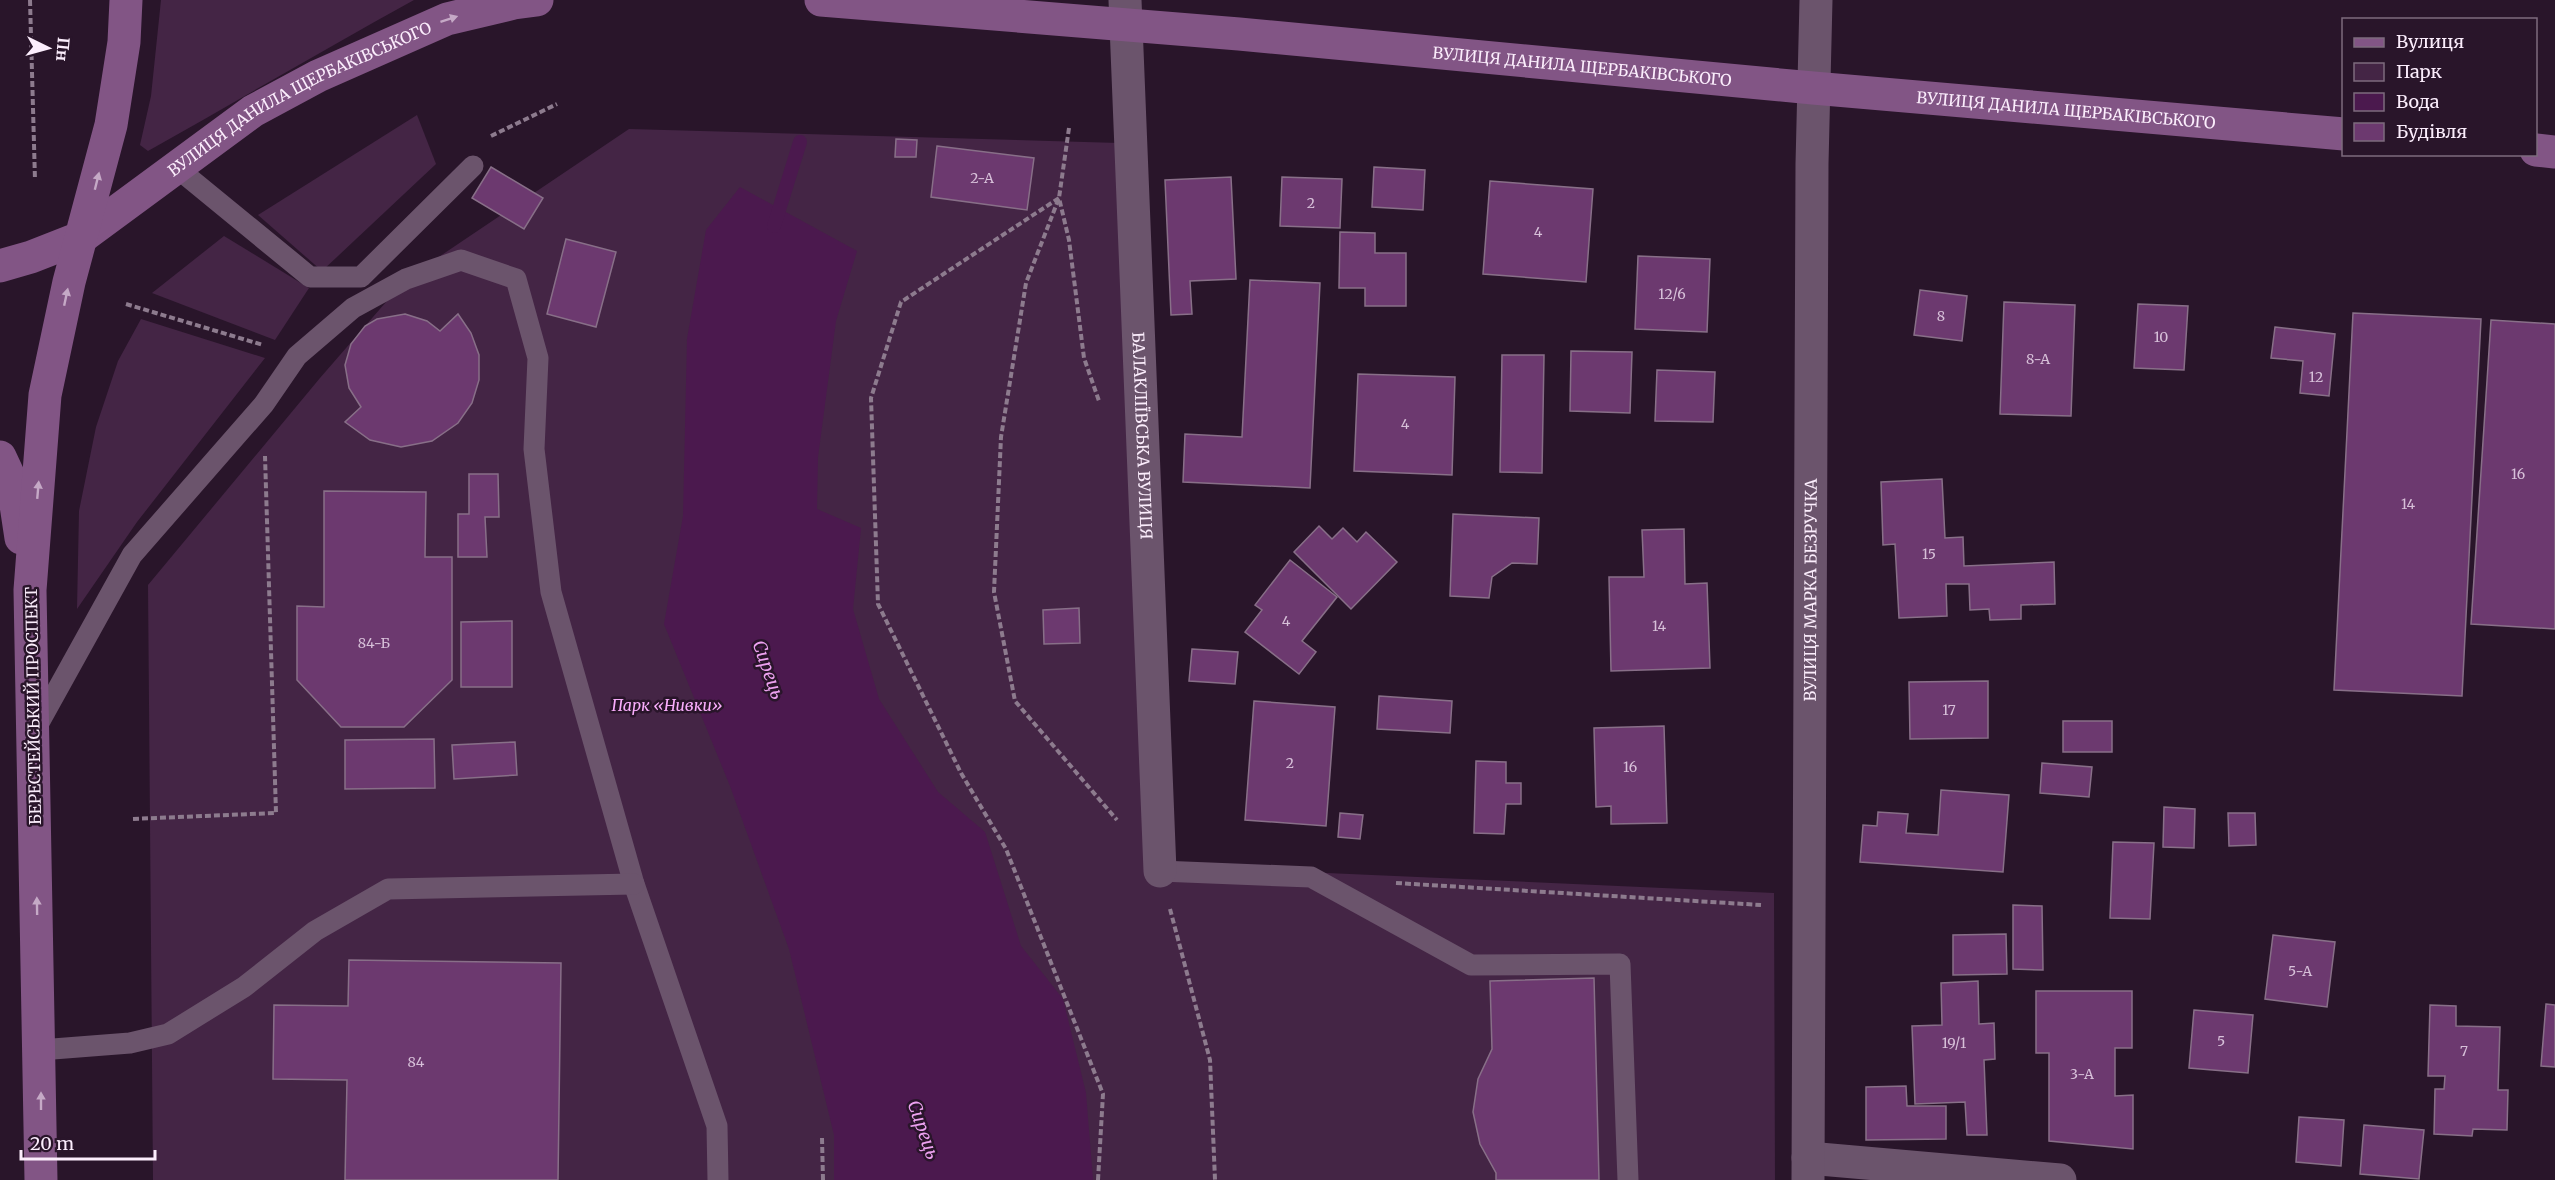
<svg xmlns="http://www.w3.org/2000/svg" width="2555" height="1180" font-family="Merriweather,serif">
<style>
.green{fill:#442545}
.water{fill:#4b194e}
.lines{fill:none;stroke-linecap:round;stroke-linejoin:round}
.stream{stroke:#4b194e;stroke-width:14}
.building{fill:#6c396f;stroke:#886f88;stroke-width:1.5}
.path{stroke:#8d7b8e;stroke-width:4;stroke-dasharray:6 3;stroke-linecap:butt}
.lane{stroke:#6b546c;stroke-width:21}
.street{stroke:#6b546c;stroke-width:33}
.secondary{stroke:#825585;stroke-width:33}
.oneway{fill:#c5a9c6}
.labels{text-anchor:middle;stroke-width:5;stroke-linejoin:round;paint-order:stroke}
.number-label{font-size:14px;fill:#d7c0d9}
.street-label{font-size:16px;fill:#fbedfc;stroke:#29152a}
.park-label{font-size:16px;font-style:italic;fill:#f9adfc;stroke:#29152a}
.water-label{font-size:18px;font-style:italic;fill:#eda1f0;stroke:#29152a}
</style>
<rect width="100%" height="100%" fill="#29152a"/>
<!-- green -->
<g class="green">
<path d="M 161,0 L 414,0 C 325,49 237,101 148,151 L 140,145 L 151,96 Z"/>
<polygon points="417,115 436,164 322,271 258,215"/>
<polygon points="629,129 1119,143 1150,865 1774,893 1775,1180 153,1180 148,585 320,378 406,279"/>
<polygon points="224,236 309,288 275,340 152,293"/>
<polygon points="141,319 265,358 137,522 77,609 79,511 96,427 118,361"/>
</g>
<!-- water -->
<polygon class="water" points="740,187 857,251 836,321 818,457 817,509 861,528 853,609 879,699 938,792 985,832 1021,946 1063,999 1086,1093 1093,1180 834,1180 834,1135 789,949 730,786 664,624 683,516 687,339 706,230"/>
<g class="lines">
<!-- stream -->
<polyline class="stream" points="774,226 800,142"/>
</g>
<!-- building -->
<g class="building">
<polygon points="896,139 917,140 916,157 895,157"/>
<polygon points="937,146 1034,158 1027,210 931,197"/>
<polygon points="491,167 543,198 524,229 472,198"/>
<polygon points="1374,167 1425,170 1423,210 1372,207"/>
<polygon points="1231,177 1236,279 1190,281 1192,314 1171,315 1165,180"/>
<polygon points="1282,177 1342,179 1340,228 1280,226"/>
<polygon points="1490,181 1593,189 1586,282 1483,274"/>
<polygon points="1340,232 1375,233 1375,253 1406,253 1406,306 1365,306 1365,288 1339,288"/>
<polygon points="566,239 616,252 596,327 547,314"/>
<polygon points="1638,256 1710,259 1707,332 1635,329"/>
<polygon points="1250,280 1320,283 1310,488 1183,482 1185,434 1242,437"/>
<polygon points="1920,290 1967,296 1962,341 1914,335"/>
<polygon points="2004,302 2075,305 2071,416 2000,414"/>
<polygon points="2138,304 2188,306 2184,370 2134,368"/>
<polygon points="2353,313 2481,319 2462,696 2334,690"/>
<polygon points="405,314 427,321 440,331 458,314 471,333 479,355 479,380 472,403 458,423 432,441 401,447 370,440 345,422 361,407 349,388 345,365 351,344 365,326 377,319"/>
<polygon points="2491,320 2555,324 2555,629 2471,624"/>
<polygon points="2275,327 2335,334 2329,396 2300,393 2303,361 2271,358"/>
<polygon points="1571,351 1632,352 1630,413 1570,411"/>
<polygon points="1502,355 1544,355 1542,473 1500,472"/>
<polygon points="1657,370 1715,372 1713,422 1655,421"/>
<polygon points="1358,374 1455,377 1452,475 1354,471"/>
<polygon points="469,474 498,474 499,517 485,517 487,557 458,557 458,514 469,514"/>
<polygon points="1942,479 1945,538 1963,537 1964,566 2054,562 2055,604 2021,605 2021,619 1990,620 1989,609 1970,610 1969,584 1946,584 1947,616 1899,618 1895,544 1883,545 1881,482"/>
<polygon points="324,491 426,492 425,557 452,557 452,680 404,727 341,727 297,680 297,606 324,607"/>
<polygon points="1453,514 1539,518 1537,564 1512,563 1492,577 1489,598 1450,596"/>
<polygon points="1319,526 1332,539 1343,528 1357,542 1366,532 1397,562 1351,609 1294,552"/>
<polygon points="1684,529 1685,584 1707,583 1710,668 1611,671 1609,577 1644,577 1642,530"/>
<polygon points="1290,560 1337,597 1302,641 1316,652 1299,674 1245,632 1262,610 1255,605"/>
<polygon points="1079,608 1080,643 1044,644 1043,610"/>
<polygon points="512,621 512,687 461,687 461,622"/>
<polygon points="1192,649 1238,652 1235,684 1189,681"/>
<polygon points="1988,681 1988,738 1910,739 1909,682"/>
<polygon points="1379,696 1452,701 1450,733 1377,729"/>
<polygon points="1254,701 1335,707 1326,826 1245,820"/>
<rect x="2063" y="721" width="49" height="31"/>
<polygon points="1664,726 1667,823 1611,824 1611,806 1596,807 1594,728"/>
<polygon points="434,739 435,788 345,789 345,740"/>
<polygon points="515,742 517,775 454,779 452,745"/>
<polygon points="1476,761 1506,762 1506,783 1521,783 1521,804 1506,804 1504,834 1474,833"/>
<polygon points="2042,763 2092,767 2089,797 2040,793"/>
<polygon points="1941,790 2009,795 2003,872 1860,862 1863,825 1877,826 1878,812 1908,814 1906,833 1938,835"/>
<polygon points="2164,807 2195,809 2194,848 2163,847"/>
<polygon points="1340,813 1363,815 1360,839 1338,837"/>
<polygon points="2228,813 2255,813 2256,845 2229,846"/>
<polygon points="2113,842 2154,843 2150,919 2110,918"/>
<polygon points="2013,905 2042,906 2043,970 2013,969"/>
<polygon points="2006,934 2007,974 1953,975 1953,935"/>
<polygon points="2273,935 2335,942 2327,1007 2265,999"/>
<polygon points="349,960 561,963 558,1180 345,1180 347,1080 273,1079 274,1005 348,1006"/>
<polygon points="1594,978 1599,1180 1496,1180 1496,1173 1480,1144 1473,1112 1478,1079 1492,1049 1490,981"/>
<polygon points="1978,981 1979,1024 1994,1023 1995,1059 1984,1060 1987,1135 1967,1135 1965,1102 1915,1104 1912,1026 1942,1025 1941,983"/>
<polygon points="2036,991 2132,991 2132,1048 2115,1048 2115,1096 2133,1095 2133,1149 2049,1141 2049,1053 2036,1053"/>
<polygon points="2546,1004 2555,1005 2555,1067 2541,1066"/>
<polygon points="2430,1005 2456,1006 2456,1026 2500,1027 2498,1090 2508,1090 2507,1130 2473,1129 2472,1136 2434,1134 2435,1089 2444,1089 2445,1076 2428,1076"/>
<polygon points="2194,1010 2253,1015 2248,1073 2189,1068"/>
<polygon points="1906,1086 1907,1106 1946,1106 1946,1139 1866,1140 1866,1087"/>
<polygon points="2299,1117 2344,1120 2341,1166 2296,1162"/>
<polygon points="2364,1125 2424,1130 2419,1179 2360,1174"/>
</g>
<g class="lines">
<!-- path -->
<g class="path">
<polyline points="30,0 35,180"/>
<polyline points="1069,128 1059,198 1026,283 1001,437 994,592 1015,701 1117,820"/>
<polyline points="491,136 557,104"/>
<polyline points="126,304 263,345"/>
<polyline points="133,819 276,813 265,456"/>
<polyline points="1396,883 1761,905"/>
<polyline points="1170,909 1210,1060 1215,1180"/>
<polyline points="822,1138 823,1180"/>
<polyline points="1098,1180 1103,1094 1006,849 961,773 878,604 871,398 901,302 1059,198 1069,240 1084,358 1099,401"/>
</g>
<!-- lane -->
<g class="lane">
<polyline points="177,168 310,277 361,277 473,166"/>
<polyline points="35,730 132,555 264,404 297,356 353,308 406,279 461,260 516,279 538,358 534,449 551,592 634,884 717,1126 718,1180"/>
<polyline points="1160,871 1311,877 1471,965 1620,964 1628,1180"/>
<polyline points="40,1050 130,1043 168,1034 244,987 315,931 388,889 634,884"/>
</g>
<!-- street -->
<g class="street">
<path id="s1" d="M 1125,0 L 1160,871"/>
<polyline points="1808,1158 2060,1180"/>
<path id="s2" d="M 1808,1180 L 1812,164 L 1816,0"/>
</g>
<!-- secondary -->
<g class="secondary">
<path id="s3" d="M 821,0 L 1239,34 L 1813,88 L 2344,134"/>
<polyline points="2536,150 2555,152"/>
<path id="s4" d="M 0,266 L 31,257 L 82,237 L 253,111 L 318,76 L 447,19 L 514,3 L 537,0"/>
<polyline points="0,457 13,485 21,538"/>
<polyline points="41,1180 30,590 45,395 69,282 111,125 124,42 126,0"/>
</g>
</g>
<!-- one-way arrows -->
<defs><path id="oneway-solid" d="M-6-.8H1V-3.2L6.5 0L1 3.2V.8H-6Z" transform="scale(1.5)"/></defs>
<g class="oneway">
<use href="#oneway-solid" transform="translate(449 19) rotate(-18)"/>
<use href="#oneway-solid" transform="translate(97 181) rotate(-76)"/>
<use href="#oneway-solid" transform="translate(66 297) rotate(-78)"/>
<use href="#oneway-solid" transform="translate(38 490) rotate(-85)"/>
<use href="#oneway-solid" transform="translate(37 906) rotate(-91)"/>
<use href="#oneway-solid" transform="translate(41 1101) rotate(-90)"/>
</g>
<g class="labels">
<!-- number labels -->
<g class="number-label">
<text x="982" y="183">2-А</text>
<text x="1311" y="208">2</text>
<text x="1538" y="237">4</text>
<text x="1672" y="299">12/6</text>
<text x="1941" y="321">8</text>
<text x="2161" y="342">10</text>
<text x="2038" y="364">8-А</text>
<text x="2316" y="382">12</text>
<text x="1405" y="429">4</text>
<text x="2518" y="479">16</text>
<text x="2408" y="509">14</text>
<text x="1929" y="559">15</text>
<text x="1286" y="626">4</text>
<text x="1659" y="631">14</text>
<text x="374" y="648">84-Б</text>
<text x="1949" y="715">17</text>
<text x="1290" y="768">2</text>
<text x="1630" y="772">16</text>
<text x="2300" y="976">5-А</text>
<text x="2221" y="1046">5</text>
<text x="1954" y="1048">19/1</text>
<text x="2464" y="1056">7</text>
<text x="416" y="1067">84</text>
<text x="2082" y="1079">3-А</text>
</g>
<!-- street labels -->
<g class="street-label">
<text dy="6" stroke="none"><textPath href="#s3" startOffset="764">ВУЛИЦЯ ДАНИЛА ЩЕРБАКІВСЬКОГО</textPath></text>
<text dy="6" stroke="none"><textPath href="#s4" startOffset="346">ВУЛИЦЯ ДАНИЛА ЩЕРБАКІВСЬКОГО</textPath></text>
<text dy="6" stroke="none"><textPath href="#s3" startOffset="1250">ВУЛИЦЯ ДАНИЛА ЩЕРБАКІВСЬКОГО</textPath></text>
<text dy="6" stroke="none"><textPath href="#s1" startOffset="436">БАЛАКЛІЇВСЬКА ВУЛИЦЯ</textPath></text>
<text dy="6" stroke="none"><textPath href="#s2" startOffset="590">ВУЛИЦЯ МАРКА БЕЗРУЧКА</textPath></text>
<text transform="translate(33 706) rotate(-91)" y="6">БЕРЕСТЕЙСЬКИЙ ПРОСПЕКТ</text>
</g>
<!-- park labels -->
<g class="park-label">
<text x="667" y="711">Парк «Нивки»</text>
</g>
<!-- water labels -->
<g class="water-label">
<text transform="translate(768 670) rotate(71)" y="6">Сирець</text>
<text transform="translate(923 1130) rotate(71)" y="6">Сирець</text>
</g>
</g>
<!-- legend -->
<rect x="2342" y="18" width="195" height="138" fill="#29152a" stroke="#7d6b7e" stroke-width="1.5"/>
<rect x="2354" y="38" width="30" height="9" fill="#825585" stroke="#7d6b7e" stroke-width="1.5"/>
<text x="2396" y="48" font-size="18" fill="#fbedfc">Вулиця</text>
<rect x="2354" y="63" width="30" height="18" fill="#442545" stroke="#7d6b7e" stroke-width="1.5"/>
<text x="2396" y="78" font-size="18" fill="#fbedfc">Парк</text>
<rect x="2354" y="93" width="30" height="18" fill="#4b194e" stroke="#7d6b7e" stroke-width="1.5"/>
<text x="2396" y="108" font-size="18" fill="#fbedfc">Вода</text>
<rect x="2354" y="123" width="30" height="18" fill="#6c396f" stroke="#7d6b7e" stroke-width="1.5"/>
<text x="2396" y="138" font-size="18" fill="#fbedfc">Будівля</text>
<!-- north arrow -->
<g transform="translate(48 48) rotate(95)" stroke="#29152a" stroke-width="4.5" paint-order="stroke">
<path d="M0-4.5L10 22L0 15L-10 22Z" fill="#fbedfc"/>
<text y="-9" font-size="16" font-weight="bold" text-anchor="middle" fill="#fbedfc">Пн</text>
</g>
<!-- scale -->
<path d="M21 1150v9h134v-9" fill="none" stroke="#fbedfc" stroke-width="3"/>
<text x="30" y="1150" font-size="18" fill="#fbedfc" stroke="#29152a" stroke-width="4.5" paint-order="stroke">20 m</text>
</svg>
